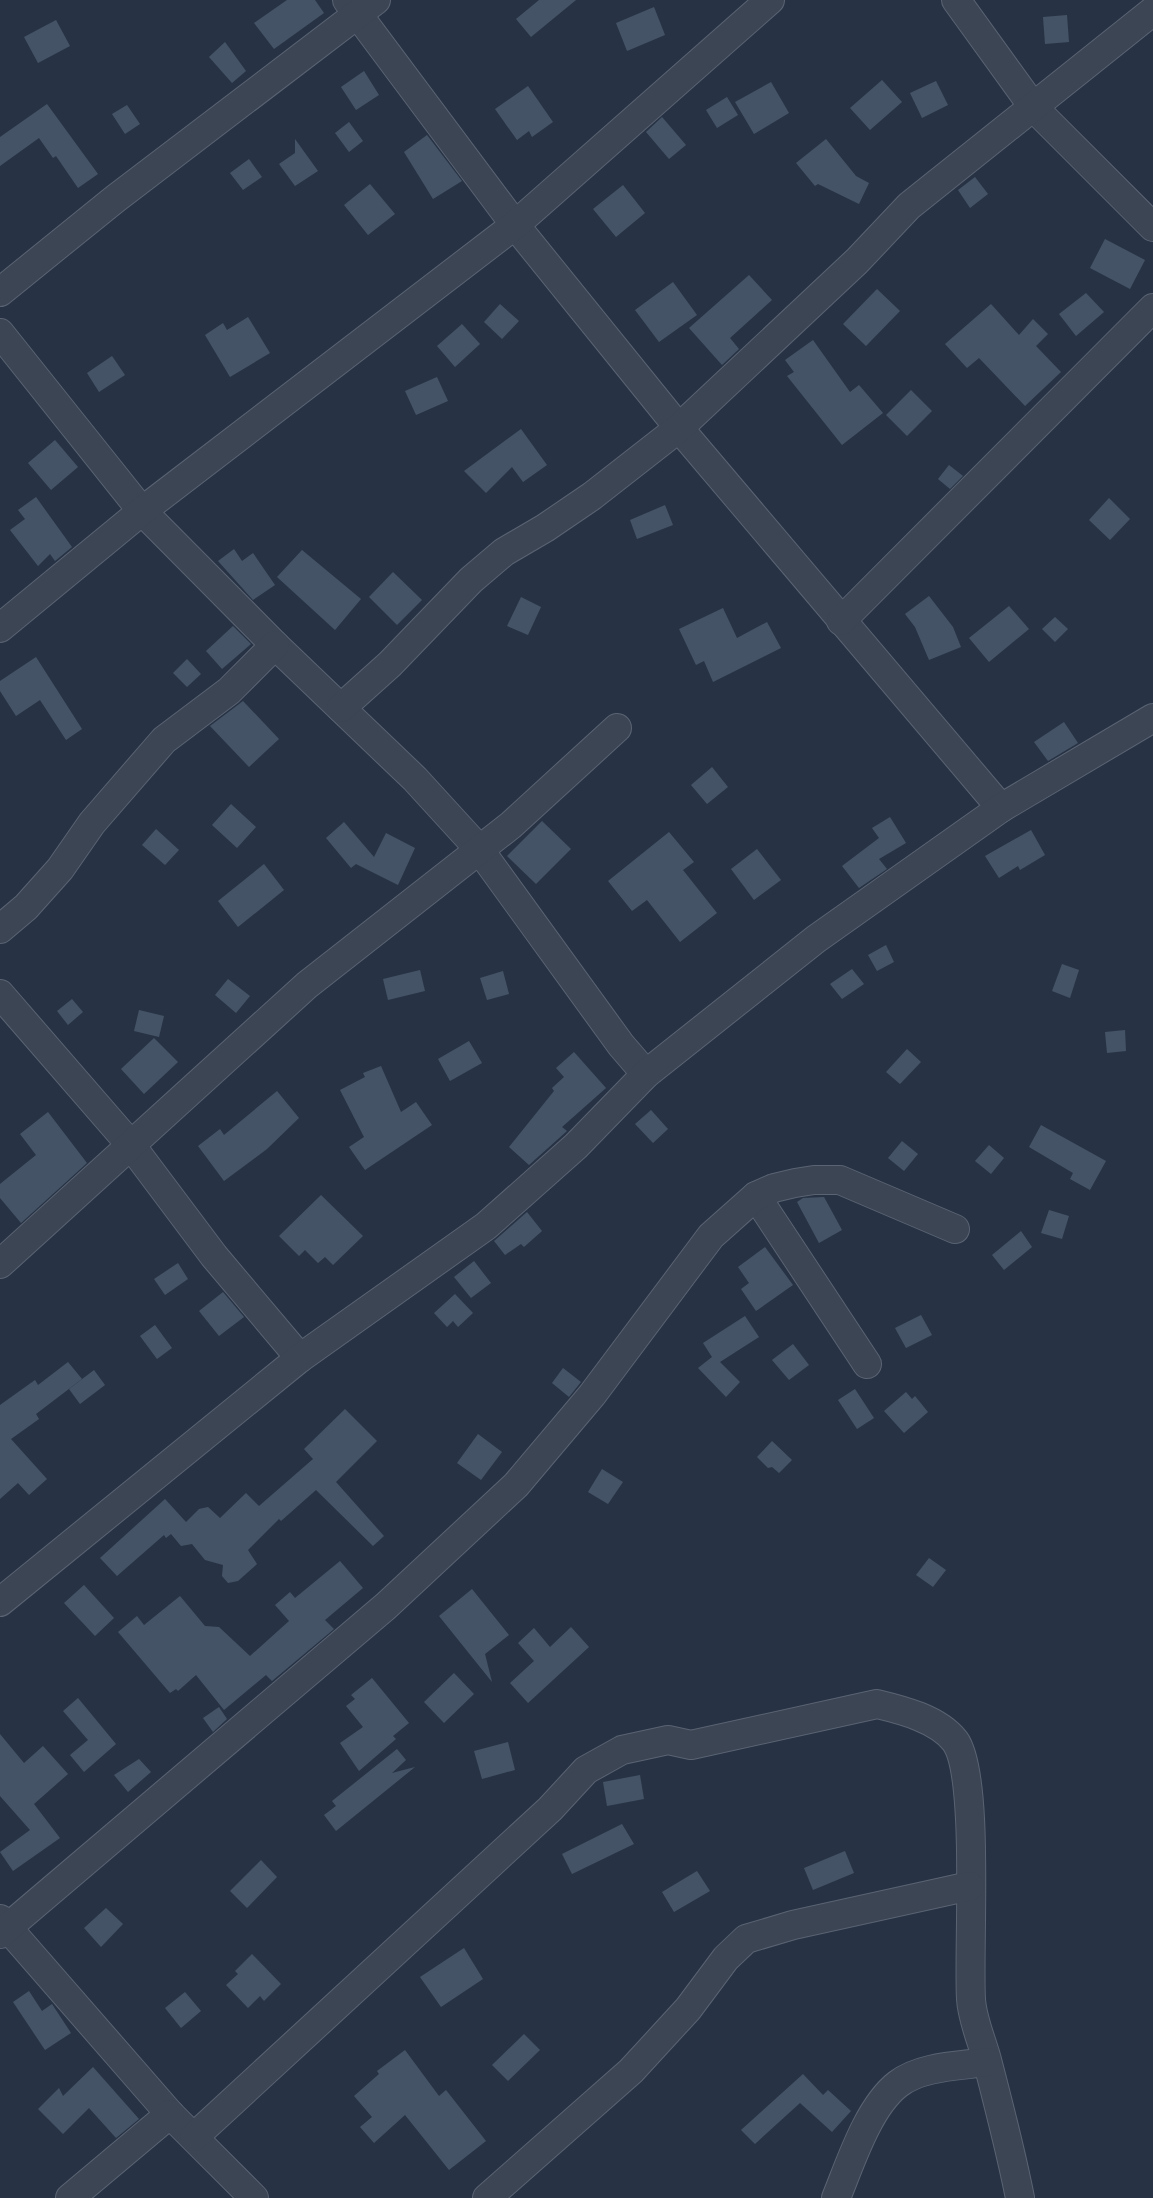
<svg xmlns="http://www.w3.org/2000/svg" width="1153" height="2198" font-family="Karla,sans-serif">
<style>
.building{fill:#455367}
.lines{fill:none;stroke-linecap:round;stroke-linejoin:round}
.street-casing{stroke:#5a6372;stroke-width:30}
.street{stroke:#3b4554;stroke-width:28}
</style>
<rect width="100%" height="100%" fill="#273345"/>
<!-- building -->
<g class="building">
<polygon points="287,0 315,0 324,13 274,49 254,23"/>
<polygon points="539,0 576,0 531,37 516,19"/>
<polygon points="654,7 665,35 627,51 616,23"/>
<polygon points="1067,15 1069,42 1045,44 1043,17"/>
<polygon points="56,20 70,46 38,63 24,37"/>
<polygon points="225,42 246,71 232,83 209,57"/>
<polygon points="364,71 379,95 356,110 341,87"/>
<polygon points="882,80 902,102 870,130 850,108"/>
<polygon points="936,81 948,105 922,118 910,93"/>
<polygon points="771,82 789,113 754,134 735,102"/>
<polygon points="528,86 553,122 532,137 529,131 517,140 495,109"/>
<polygon points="727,97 738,115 717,128 706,110"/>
<polygon points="47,104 98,174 78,188 56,156 53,158 39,138 0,166 0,137"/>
<polygon points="127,105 140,124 125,134 112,114"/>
<polygon points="662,117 686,145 669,159 646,132"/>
<polygon points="349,122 363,141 349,152 335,133"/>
<polygon points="427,135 462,181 433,199 404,152"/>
<polygon points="295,139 318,171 295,186 279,164 295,153"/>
<polygon points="826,139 856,176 869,183 859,204 818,184 815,186 796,163"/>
<polygon points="249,159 262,177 243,190 230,173"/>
<polygon points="975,177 988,194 970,208 958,190"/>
<polygon points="370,184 395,214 368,235 344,205"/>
<polygon points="623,185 645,213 616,237 593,209"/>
<polygon points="1105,239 1145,260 1130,289 1090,268"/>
<polygon points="749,275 772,300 730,338 739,349 722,365 689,328"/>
<polygon points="673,282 697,315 659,342 635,310"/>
<polygon points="877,289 900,311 866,346 843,324"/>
<polygon points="1086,293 1104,312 1076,336 1059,314"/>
<polygon points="500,304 519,321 502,339 484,322"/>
<polygon points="991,304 1019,335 1033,319 1048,334 1036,346 1061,372 1025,406 979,358 967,368 945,344"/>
<polygon points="248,317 270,353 230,377 205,335 223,323 227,330"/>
<polygon points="462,324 480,344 455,367 437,346"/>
<polygon points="813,340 850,392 859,385 883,413 842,445 787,376 794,372 785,360"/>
<polygon points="112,356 125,375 99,392 87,373"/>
<polygon points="437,377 448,401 416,415 405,391"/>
<polygon points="911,390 932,411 907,436 886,415"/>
<polygon points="521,429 547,465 523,482 512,467 486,493 464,471"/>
<polygon points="55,440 78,467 51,490 28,463"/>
<polygon points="949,465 963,476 950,489 938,479"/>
<polygon points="36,497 72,547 55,561 50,554 38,566 10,530 25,519 18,510"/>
<polygon points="1109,498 1130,519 1110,540 1089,520"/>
<polygon points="665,505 673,525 637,539 630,520"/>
<polygon points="234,549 242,561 253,553 275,585 253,600 218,561"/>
<polygon points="302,550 361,599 335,630 277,577"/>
<polygon points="393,572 422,600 397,625 369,597"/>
<polygon points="929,596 953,627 961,647 929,660 915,627 905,614"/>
<polygon points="521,597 541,607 528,635 507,626"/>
<polygon points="1009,606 1029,629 989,662 969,638"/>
<polygon points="723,608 737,638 767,622 781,648 713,682 704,661 696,665 679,629"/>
<polygon points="1055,617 1068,629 1055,642 1042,629"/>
<polygon points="233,626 251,644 222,669 206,651"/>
<polygon points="36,657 82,729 66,740 40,700 16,716 0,691 0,681"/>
<polygon points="187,659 201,674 187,687 173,673"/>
<polygon points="243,701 279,739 249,767 210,726"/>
<polygon points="1064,722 1078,743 1048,761 1034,742"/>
<polygon points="712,767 728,787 707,804 691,785"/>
<polygon points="231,804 256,827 237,848 212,825"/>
<polygon points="890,817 906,843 879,859 887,869 859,888 842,866 879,838 872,828"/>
<polygon points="542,821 571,849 536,884 507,856"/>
<polygon points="344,822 374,857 386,833 415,848 398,885 356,864 351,868 326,838"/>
<polygon points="156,829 179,850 165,865 142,845"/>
<polygon points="1031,830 1045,855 1020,870 1018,866 999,878 985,856"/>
<polygon points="669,832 694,862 683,870 717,913 680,942 647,900 632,911 608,881"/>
<polygon points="757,849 781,880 754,900 731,869"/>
<polygon points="264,864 284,890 238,927 218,901"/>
<polygon points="886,945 894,962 877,971 868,955"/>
<polygon points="1062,964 1079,970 1070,998 1052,991"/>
<polygon points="852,969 864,984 842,999 830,984"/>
<polygon points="420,970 425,991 388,1000 383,979"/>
<polygon points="503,971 509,994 487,1000 480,978"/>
<polygon points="228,979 250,996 236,1013 215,995"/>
<polygon points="72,999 83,1012 68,1025 57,1011"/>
<polygon points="139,1010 164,1016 159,1037 134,1031"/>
<polygon points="1125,1030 1126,1051 1107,1053 1105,1032"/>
<polygon points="154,1038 178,1062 144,1094 121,1069"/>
<polygon points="469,1041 482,1063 450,1081 438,1059"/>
<polygon points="907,1049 921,1062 900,1084 886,1072"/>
<polygon points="574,1052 606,1088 562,1127 567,1131 529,1165 509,1147 554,1091 552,1088 564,1077 556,1068"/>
<polygon points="381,1066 401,1112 416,1102 432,1125 365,1170 349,1147 364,1137 340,1090 365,1077 363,1073"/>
<polygon points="277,1091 299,1118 267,1149 224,1181 198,1146 220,1129 224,1135"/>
<polygon points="651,1110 668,1129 653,1143 635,1124"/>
<polygon points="48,1112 87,1163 21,1223 0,1198 0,1184 36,1155 20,1134"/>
<polygon points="1041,1125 1106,1161 1090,1190 1070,1179 1073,1173 1029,1147"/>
<polygon points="902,1141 918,1154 904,1171 888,1158"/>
<polygon points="989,1145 1004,1158 991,1174 975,1161"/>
<polygon points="321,1195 363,1236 333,1265 325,1257 318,1263 305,1250 299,1256 279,1236"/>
<polygon points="824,1197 842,1230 819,1243 797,1202 803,1198"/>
<polygon points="1049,1210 1069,1216 1062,1239 1041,1233"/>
<polygon points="527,1212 542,1231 524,1247 521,1244 505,1255 494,1241"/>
<polygon points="1021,1231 1032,1247 1004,1270 992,1255"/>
<polygon points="765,1247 793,1285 756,1311 741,1289 749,1283 738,1267"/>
<polygon points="474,1261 491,1283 471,1298 454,1277"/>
<polygon points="178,1263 188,1279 165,1295 154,1279"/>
<polygon points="223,1292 244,1317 219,1336 199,1311"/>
<polygon points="455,1294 473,1313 458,1327 453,1321 447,1327 434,1313"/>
<polygon points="921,1315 932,1335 906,1348 895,1328"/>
<polygon points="745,1316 759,1337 720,1362 740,1382 726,1397 698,1368 712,1357 703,1343"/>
<polygon points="155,1325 172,1348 157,1359 140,1336"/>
<polygon points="793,1344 809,1365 789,1380 772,1360"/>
<polygon points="68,1362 82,1379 36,1414 39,1419 11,1439 47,1479 29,1495 18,1483 0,1499 0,1405 35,1380 38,1385"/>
<polygon points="563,1368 581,1382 569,1397 552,1383"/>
<polygon points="94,1370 105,1385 80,1404 69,1389"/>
<polygon points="855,1389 874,1418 857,1429 838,1400"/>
<polygon points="906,1392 912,1399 915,1396 928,1412 904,1433 884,1411"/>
<polygon points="345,1409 377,1441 336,1482 384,1536 373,1546 316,1490 281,1521 279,1519 248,1550 257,1564 238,1581 228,1583 222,1576 223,1565 205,1560 192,1544 181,1546 171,1534 166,1538 164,1535 117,1576 100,1558 165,1499 186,1522 199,1509 208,1507 220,1518 246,1493 259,1506 313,1459 304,1449"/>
<polygon points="478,1434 502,1452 481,1480 457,1463"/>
<polygon points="772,1441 792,1460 779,1473 772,1467 768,1468 757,1457"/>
<polygon points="602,1469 623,1482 608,1504 588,1492"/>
<polygon points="929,1558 946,1570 933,1587 916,1575"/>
<polygon points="340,1561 363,1588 325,1620 334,1629 272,1681 266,1675 224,1710 196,1675 178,1691 176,1689 170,1693 118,1632 137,1616 144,1625 180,1596 205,1626 219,1627 250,1656 289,1621 275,1605 290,1592 295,1598"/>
<polygon points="84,1585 114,1618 95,1636 64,1603"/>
<polygon points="472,1589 509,1635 485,1654 492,1682 439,1616"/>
<polygon points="571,1627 589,1647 528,1703 510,1683 534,1661 518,1643 534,1628 550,1647"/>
<polygon points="454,1673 474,1694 444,1723 424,1702"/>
<polygon points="372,1678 409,1723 393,1736 396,1739 359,1771 340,1743 363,1727 346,1706 355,1699 351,1695"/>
<polygon points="78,1698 116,1744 84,1772 70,1755 88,1740 63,1711"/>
<polygon points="219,1707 227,1719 213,1732 203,1718"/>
<polygon points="0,1734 24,1763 43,1746 68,1774 34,1804 60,1838 13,1871 0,1852 30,1830 0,1796"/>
<polygon points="508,1742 515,1770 482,1779 474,1751"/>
<polygon points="397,1749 406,1760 392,1773 415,1767 336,1831 324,1815 336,1806 332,1801"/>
<polygon points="139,1759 151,1772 128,1792 114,1775"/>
<polygon points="640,1775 644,1799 607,1806 603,1782"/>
<polygon points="622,1824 634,1844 572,1874 562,1854"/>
<polygon points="845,1851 854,1873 813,1890 804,1868"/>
<polygon points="261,1860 277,1877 247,1908 230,1891"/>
<polygon points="697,1871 710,1891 674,1912 662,1892"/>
<polygon points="106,1908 123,1924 101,1947 84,1928"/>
<polygon points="464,1948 483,1979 441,2007 420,1977"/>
<polygon points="252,1954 281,1984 264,2001 260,1996 248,2008 226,1985 238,1974 235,1971"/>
<polygon points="29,1991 42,2011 52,2004 71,2033 45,2050 13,2002"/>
<polygon points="185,1992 201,2011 181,2028 165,2008"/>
<polygon points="524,2034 540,2050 508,2081 492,2065"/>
<polygon points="405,2050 439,2096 446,2090 486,2141 449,2170 405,2115 374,2143 360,2127 372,2117 354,2096 379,2074 377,2071"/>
<polygon points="93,2067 139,2119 116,2138 89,2108 63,2134 38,2109 59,2088 63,2096"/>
<polygon points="803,2074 823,2095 828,2090 851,2111 832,2132 800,2103 755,2144 741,2130"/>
</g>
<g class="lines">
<!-- street casing -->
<g class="street-casing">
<g id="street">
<polyline points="347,0 515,225 679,428 1001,808"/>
<polyline points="956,0 1034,108 1153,227"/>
<polyline points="0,292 115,199 376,0"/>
<polyline points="0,333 142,511 275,645 415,779 479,849 621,1045 646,1074"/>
<polyline points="841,621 1153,308"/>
<polyline points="0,628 142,511 515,225 770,0"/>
<polyline points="341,708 390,664 471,580 504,552 545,528 592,496 679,428 857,261 909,206 1153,11"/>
<polyline points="0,929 26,907 60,869 92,823 164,740 229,691 275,645"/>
<polyline points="0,994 130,1144 214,1256 300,1358"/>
<polyline points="756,1196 867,1364"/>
<polyline points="0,1264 307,985 511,825 617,728"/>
<polyline points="0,1602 300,1358 486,1226 576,1146 646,1074 816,939 1001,808 1153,718"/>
<polyline points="0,1919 170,2114 254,2198"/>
<polyline points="0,1934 386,1606 516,1485 592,1395 711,1236 756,1196 774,1188 795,1183 814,1180 840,1180 955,1229"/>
<path d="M 194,2137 L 550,1809 L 586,1770 L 622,1750 L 668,1740 L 691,1745 L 877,1704 C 902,1710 938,1719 955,1741 C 980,1775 968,1947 971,1999 C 972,2019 982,2041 987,2060 C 999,2106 1011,2152 1020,2198"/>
<polyline points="70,2198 170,2114"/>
<polyline points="487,2198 631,2071 688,2009 726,1958 746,1939 793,1925 970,1886"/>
<path d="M 836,2198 C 850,2164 868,2107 898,2084 C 921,2066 960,2066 987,2062"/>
</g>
</g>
<!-- street -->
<use href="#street" class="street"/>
</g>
</svg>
